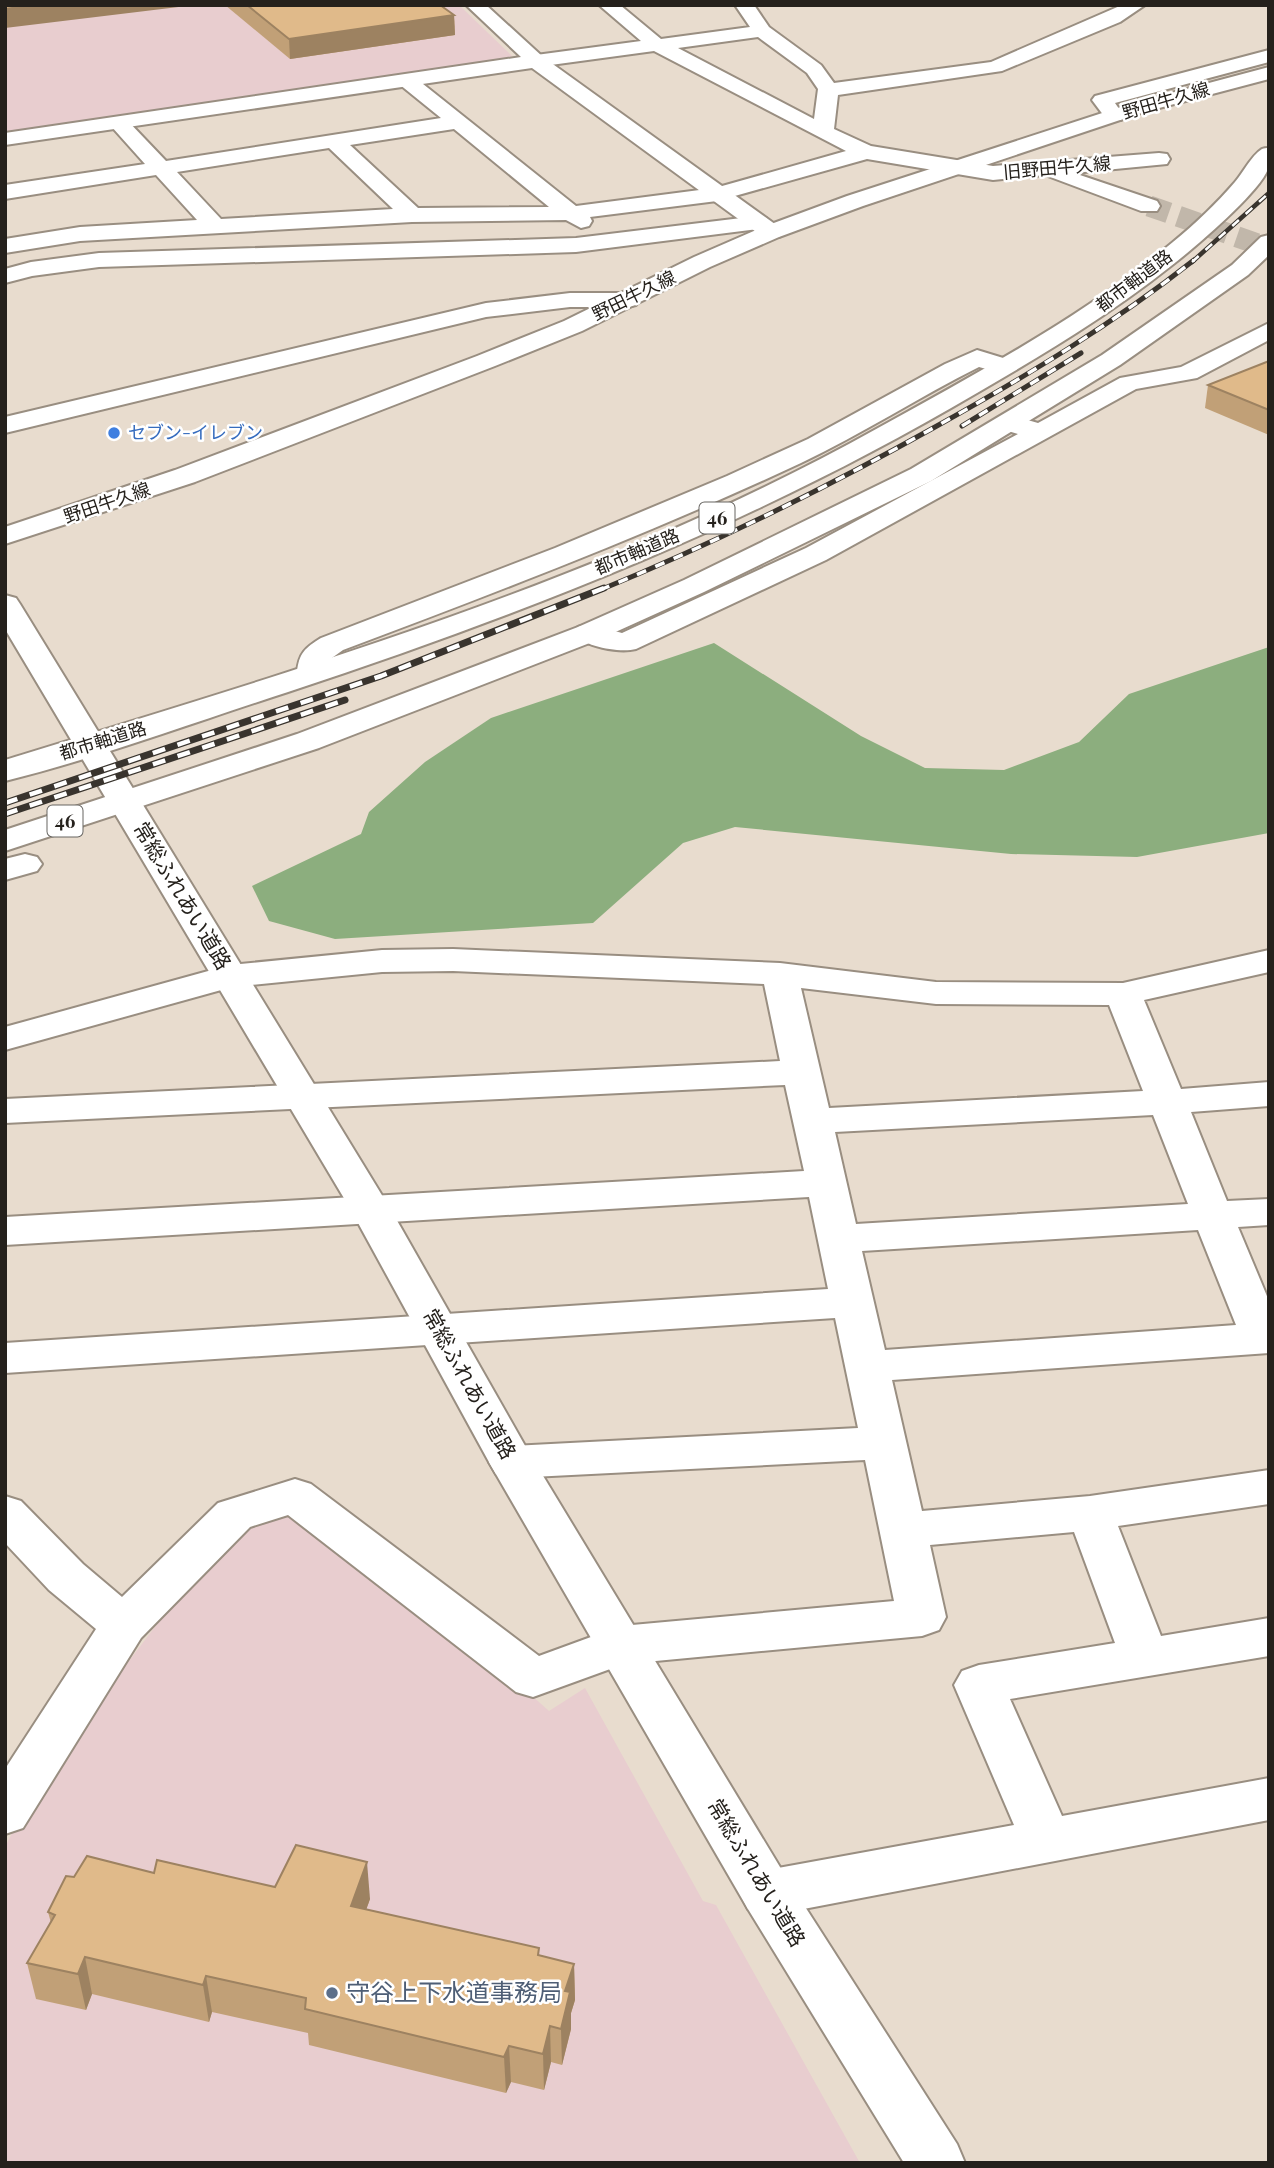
<svg xmlns="http://www.w3.org/2000/svg" width="1274" height="2168" font-family="'Playfair Display','Noto Sans JP',serif">
<style>
.commercial{fill:#e8cdcf}
.forest{fill:#8cae7e}
.lines{fill:none;stroke-linecap:round;stroke-linejoin:round}
.minor-tunnel{stroke:#c1b7aa;stroke-width:21;stroke-dasharray:21 10;stroke-linecap:butt}
.minor-casing{stroke:#998e81;stroke-width:4}
.tertiary-casing{stroke:#998e81;stroke-width:4}
.primary-casing{stroke:#998e81;stroke-width:4}
.minor{fill:#fff;fill-rule:evenodd}
.tertiary{fill:#fff;fill-rule:evenodd}
.primary{fill:#fff;fill-rule:evenodd}
.rail-far2-casing{stroke:#39342e;stroke-width:4.5}
.rail-far1-casing{stroke:#39342e;stroke-width:5}
.rail-casing{stroke:#39342e;stroke-width:7}
.rail-far2{stroke:#fff;stroke-width:2.5;stroke-dasharray:9;stroke-linecap:butt}
.rail-far1{stroke:#fff;stroke-width:3.5;stroke-dasharray:10;stroke-linecap:butt}
.rail{stroke:#fff;stroke-width:4.5;stroke-dasharray:13;stroke-linecap:butt}
.wall{fill:#c1a077}
.shaded-wall{fill:#9d8261}
.building{fill:#e0ba8a;stroke:#9d8261;stroke-width:2}
.shop-dot{fill:#3f7fe0;stroke:#fff;stroke-width:2.5}
.service-dot{fill:#5c6f8a;stroke:#fff;stroke-width:2.5}
.labels{text-anchor:middle;stroke-width:5;stroke-linejoin:round;paint-order:stroke}
.far-street-label{font-size:18px;fill:#25211c;stroke:#fff}
.far-shop-label{font-size:18px;fill:#366cbe;stroke:#fff;text-anchor:start}
.shield{fill:#fff;stroke:#666460;stroke-width:2}
.shield-label{font-size:19px;font-weight:bold;fill:#25211c}
.street-label{font-size:21px;fill:#25211c;stroke:#fff}
.near-service-label{font-size:24px;fill:#4e5e75;stroke:#fff;text-anchor:start}
</style>
<rect width="100%" height="100%" fill="#e8dcce"/>
<!-- commercial -->
<g class="commercial">
<polygon points="5,5 459,5 512,56 507,59 5,132"/>
<polygon points="276,1509 379,1570 448,1621 549,1711 585,1688 703,1901 716,1905 860,2163 5,2163 5,1847 39,1779 161,1619 249,1520"/>
</g>
<!-- forest -->
<polygon class="forest" points="714,643 861,736 925,768 1004,770 1079,742 1129,694 1269,647 1269,833 1137,857 1011,854 735,827 683,843 593,923 335,939 269,921 252,886 361,834 369,812 425,762 491,718"/>
<g class="lines">
<!-- minor-tunnel -->
<polyline class="minor-tunnel" points="1149,206 1269,248"/>
<!-- minor casing -->
<g class="minor-casing">
<g id="minor">
<path d="M 599,5 L 620,5 L 661,39 L 750,27 L 735,5 L 754,5 L 769,27 L 821,65 L 834,83 L 991,62 L 1122,5 L 1145,5 L 1120,22 L 1002,71 L 838,95 L 834,129 L 871,146 L 993,166 L 1159,153 L 1167,154 L 1170,159 L 1167,164 L 1074,173 L 1157,201 L 1160,206 L 1157,211 L 1141,211 L 1045,175 L 993,180 L 867,159 L 717,201 L 590,217 L 592,221 L 589,226 L 581,228 L 566,220 L 412,222 L 80,241 L 5,253 L 5,239 L 80,227 L 197,220 L 156,175 L 5,199 L 5,185 L 145,164 L 111,126 L 108,122 L 111,118 L 125,118 L 166,161 L 441,118 L 399,84 L 396,80 L 399,76 L 413,76 L 576,206 L 715,188 L 846,151 L 654,51 L 536,67 L 529,65 L 526,61 L 529,57 L 536,55 L 641,41 ZM 758,37 L 807,73 L 818,89 L 814,119 L 678,48 ZM 454,129 L 549,207 L 418,208 L 350,145 ZM 329,148 L 393,209 L 221,219 L 177,172 Z"/>
<polygon points="1269,50 1269,62 1115,103 1124,116 1121,120 1107,120 1092,100 1095,96"/>
<polygon points="758,216 766,218 769,223 766,228 576,252 99,267 32,276 5,283 5,269 31,262 99,253 576,238"/>
<polygon points="570,293 627,293 636,295 639,300 636,305 627,307 570,307 486,317 5,433 5,417 486,303"/>
<path d="M 1269,323 L 1269,340 L 1197,378 L 1136,389 L 826,560 L 636,649 C 620,653 583,647 574,633 L 578,627 L 589,624 L 622,633 L 806,548 L 1018,434 L 1008,431 L 1004,425 L 1008,419 L 1017,417 L 1038,423 L 1120,378 L 1181,367 Z"/>
<path d="M 977,350 L 1013,361 L 1017,366 L 1013,371 L 1004,374 L 979,367 C 919,397 862,434 801,463 C 652,533 497,592 343,650 L 329,660 L 327,672 L 323,679 L 312,681 L 301,679 L 297,672 C 299,653 305,648 321,638 L 555,548 L 727,476 L 808,439 L 945,364 Z"/>
<polygon points="25,854 37,857 42,864 37,871 5,880 5,859"/>
<path d="M 453,949 L 780,963 L 936,982 L 1123,983 L 1269,950 L 1269,972 L 1144,1000 L 1181,1089 L 1269,1082 L 1269,1106 L 1191,1112 L 1227,1201 L 1269,1199 L 1269,1225 L 1238,1227 L 1269,1301 L 1269,1353 L 892,1380 L 922,1511 L 1090,1496 L 1269,1470 L 1269,1504 L 1118,1526 L 1161,1636 L 1269,1618 L 1269,1656 L 1010,1699 L 1062,1816 L 1269,1778 L 1269,1820 L 767,1916 L 748,1909 L 740,1893 L 748,1877 L 767,1870 L 1014,1825 L 954,1685 L 962,1671 L 979,1665 L 1115,1643 L 1074,1532 L 930,1545 L 946,1617 L 939,1630 L 922,1636 L 624,1664 L 533,1697 L 516,1692 L 288,1515 L 250,1527 L 141,1638 L 23,1828 L 5,1834 L 5,1769 L 96,1629 L 49,1590 L 5,1543 L 5,1496 L 21,1501 L 83,1564 L 122,1597 L 218,1503 L 295,1479 L 311,1484 L 539,1656 L 621,1626 L 894,1601 L 865,1460 L 512,1478 L 496,1474 L 489,1462 L 496,1450 L 512,1446 L 858,1428 L 835,1318 L 5,1373 L 5,1343 L 828,1289 L 809,1197 L 5,1245 L 5,1217 L 804,1171 L 785,1085 L 5,1123 L 5,1099 L 780,1061 L 764,984 L 453,971 L 382,972 L 232,987 L 5,1050 L 5,1027 L 230,965 L 382,950 ZM 801,988 L 936,1004 L 1109,1005 L 1143,1091 L 829,1108 ZM 1153,1115 L 1188,1204 L 856,1224 L 835,1132 ZM 1198,1230 L 1236,1325 L 885,1350 L 862,1251 Z"/>
</g>
</g>
<!-- tertiary casing -->
<g class="tertiary-casing">
<g id="tertiary">
<polygon points="466,5 486,5 543,57 779,227 782,232 779,237 763,237 532,68 5,145 5,133 521,57"/>
<polygon points="5,595 16,598 20,604 391,1210 528,1451 786,1877 957,2144 965,2163 904,2163 748,1909 489,1462 351,1210 5,629"/>
</g>
</g>
<!-- primary casing -->
<g class="primary-casing">
<g id="primary">
<polygon points="1269,67 1269,79 1144,112 863,206 779,237 710,267 582,331 495,366 195,482 5,544 5,527 175,470 477,356 564,321 694,257 763,227 847,196 1130,104"/>
<path d="M 1269,148 C 1269,154 1270,164 1268,169 C 1259,193 1193,249 1171,266 C 1111,314 1044,354 977,393 C 760,521 528,613 288,692 C 195,722 101,757 5,781 L 5,760 C 301,669 606,580 878,428 C 979,372 1084,316 1173,242 C 1195,224 1216,204 1235,182 C 1243,173 1251,156 1262,149 C 1264,148 1266,148 1269,148 Z"/>
<polygon points="1269,235 1269,255 1248,275 1120,365 931,481 704,592 600,639 319,748 5,851 5,830 297,734 578,627 684,580 911,469 1102,355 1232,265 1261,237"/>
</g>
</g>
<!-- minor -->
<use href="#minor" class="minor"/>
<!-- tertiary -->
<use href="#tertiary" class="tertiary"/>
<!-- primary -->
<use href="#primary" class="primary"/>
<!-- rail-far2 casing -->
<g class="rail-far2-casing">
<polyline id="rail-far2" points="1192,262 1269,193"/>
</g>
<!-- rail-far1 casing -->
<g class="rail-far1-casing">
<g id="rail-far1">
<polyline points="962,426 1081,353"/>
<path d="M 600,590 C 715,543 826,488 935,427 C 1025,377 1113,324 1194,260"/>
</g>
</g>
<!-- rail casing -->
<g class="rail-casing">
<g id="rail">
<polyline points="5,803 381,676 604,588"/>
<polyline points="5,814 345,700"/>
</g>
</g>
<!-- rail-far2 -->
<use href="#rail-far2" class="rail-far2"/>
<!-- rail-far1 -->
<use href="#rail-far1" class="rail-far1"/>
<!-- rail -->
<use href="#rail" class="rail"/>
</g>
<!-- wall -->
<g class="wall">
<polygon points="225,5 440,5 454,15 455,35 290,59"/>
<polygon points="1269,361 1269,435 1205,408 1208,385"/>
<polygon points="154,1873 370,1899 366,1910 574,1964 575,2000 571,2013 571,2029 562,2065 551,2062 544,2090 511,2082 506,2093 309,2045 308,2033 212,2012 209,2022 92,1994 86,2010 36,1999 27,1963 51,1923 48,1912 74,1877"/>
</g>
<!-- shaded-wall -->
<g class="shaded-wall">
<polygon points="33,5 195,5 5,28 5,9"/>
<polygon points="454,15 455,35 290,59 289,39"/>
<polygon points="367,1862 370,1899 354,1943 351,1906"/>
<polygon points="85,1957 92,1994 86,2010 78,1974"/>
<polygon points="574,1964 575,2000 571,2013 571,2029 562,2065 561,2029 565,1991"/>
<polygon points="206,1976 212,2012 209,2022 203,1985"/>
<polygon points="550,2026 551,2062 544,2090 543,2054"/>
<polygon points="509,2046 511,2082 506,2093 504,2057"/>
</g>
<!-- building -->
<g class="building">
<polygon points="5,5 33,5 5,9"/>
<polygon points="247,5 440,5 454,15 289,39"/>
<polygon points="1269,361 1269,410 1208,385"/>
<polygon points="296,1845 367,1862 351,1906 539,1948 538,1955 574,1964 565,1991 570,1992 561,2029 550,2026 543,2054 509,2046 504,2057 305,2009 306,1998 206,1976 203,1985 85,1957 78,1974 27,1963 55,1915 48,1912 66,1876 74,1877 87,1856 154,1873 157,1860 275,1887"/>
</g>
<!-- markers -->
<circle class="shop-dot" cx="114" cy="433" r="7"/>
<circle class="service-dot" cx="332" cy="1993" r="7"/>
<g class="labels">
<!-- far-street labels -->
<g class="far-street-label">
<text transform="translate(1166 101) rotate(-16)" y="6">野田牛久線</text>
<text transform="translate(1057 168) rotate(-5)" y="6">旧野田牛久線</text>
<text transform="translate(1134 281) rotate(-37)" y="6">都市軸道路</text>
<text transform="translate(634 296) rotate(-26)" y="6">野田牛久線</text>
<text transform="translate(107 503) rotate(-19)" y="6">野田牛久線</text>
<text transform="translate(637 552) rotate(-23)" y="6">都市軸道路</text>
<text transform="translate(103 741) rotate(-17)" y="6">都市軸道路</text>
</g>
<!-- far-shop labels -->
<g class="far-shop-label">
<text x="128" y="439">セブン-イレブン</text>
</g>
<!-- shield labels -->
<g class="shield">
<rect x="699.5" y="502.5" width="35" height="31" rx="5"/>
<rect x="47.5" y="805.5" width="35" height="31" rx="5"/>
</g>
<g class="shield-label">
<text x="717" y="525">46</text>
<text x="65" y="828">46</text>
</g>
<!-- street labels -->
<g class="street-label">
<text transform="translate(182 896) rotate(59)" y="7">常総ふれあい道路</text>
<text transform="translate(469 1384) rotate(61)" y="7">常総ふれあい道路</text>
<text transform="translate(756 1873) rotate(59)" y="7">常総ふれあい道路</text>
</g>
<!-- near-service labels -->
<g class="near-service-label">
<text x="346" y="2001">守谷上下水道事務局</text>
</g>
</g>
<!-- border -->
<rect width="1274" height="2168" fill="none" stroke="#25211c" stroke-width="14"/>
</svg>
